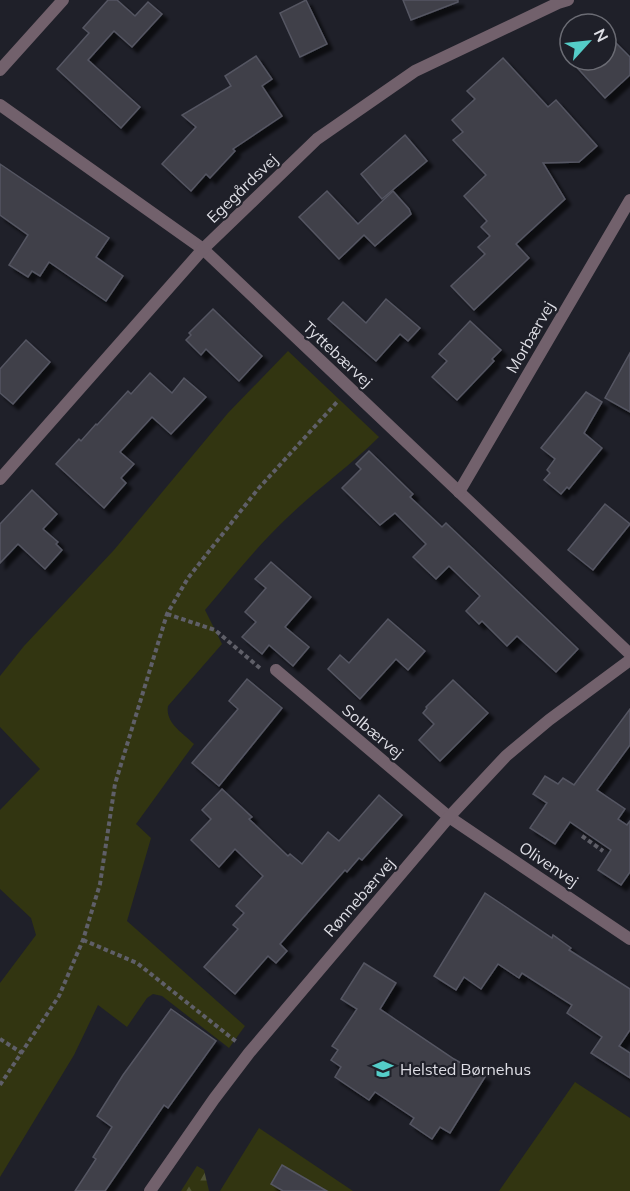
<svg xmlns="http://www.w3.org/2000/svg" width="630" height="1191" font-family="Mulish,sans-serif">
<style>
.forest{fill:url(#forest-firs)}
.park{fill:#323511}
.building{fill:#3f3f4a;stroke:#555662;stroke-width:1.5;filter:url(#shadow)}
.lines{fill:none;stroke-linecap:round;stroke-linejoin:round}
.path{stroke:#5f5f68;stroke-width:4;stroke-dasharray:4.5 3;stroke-linecap:butt}
.minor{stroke:#72616c;stroke-width:12}
.labels{text-anchor:middle;stroke-width:4.5;stroke-linejoin:round;paint-order:stroke}
.street-label{font-size:16px;fill:#dedee5;stroke:#1f2029}
.poi-label{font-size:16px;fill:#dedee5;stroke:#1f2029;text-anchor:start}
</style>
<defs>
<pattern id="forest-firs" width="22" height="20" patternUnits="userSpaceOnUse" patternTransform="scale(1.5)"><rect width="22" height="20" fill="#323511"/><path d="M5 1l3.5 6h-7zM16 11l3.5 6h-7z" fill="#4f5234"/></pattern>
<filter id="shadow"><feDropShadow dx="5.5" dy="5.5" stdDeviation="1.5" flood-color="#0009"/></filter>
</defs>
<rect width="100%" height="100%" fill="#1f2029"/>
<!-- forest -->
<polygon class="forest" points="197,1166 204,1170 209,1191 181,1191"/>
<!-- park -->
<g class="park">
<path d="M 288,351 L 379,437 C 350,466 317,489 288,517 C 258,545 232,578 205,610 L 222,644 L 168,706 C 165,723 183,733 194,744 L 136,824 L 151,838 L 127,921 L 245,1026 L 229,1048 L 162,996 L 153,994 L 147,998 L 127,1027 L 98,1005 L 74,1055 L 0,1177 L 0,983 L 36,935 L 31,918 L 0,889 L 0,810 L 40,769 L 0,727 L 0,676 L 24,646 L 114,550 L 228,413 Z"/>
<polygon points="575,1082 630,1118 630,1191 499,1191"/>
<polygon points="259,1128 353,1191 220,1191"/>
</g>
<!-- building -->
<g class="building">
<polygon points="108,0 117,0 135,16 148,2 162,14 132,47 114,31 88,60 140,107 121,128 57,69 89,33 83,28"/>
<polygon points="306,0 327,44 300,57 280,13"/>
<polygon points="403,0 458,0 458,2 411,20"/>
<polygon points="606,33 630,57 630,75 605,98 570,60 606,60"/>
<polygon points="256,56 272,79 262,86 282,116 233,149 235,151 210,178 206,174 191,191 162,164 196,127 182,115 231,86 225,76"/>
<polygon points="503,58 548,107 556,100 597,146 579,162 543,163 565,199 516,244 529,258 474,310 451,286 485,254 478,247 490,236 481,227 487,221 464,196 486,175 453,140 463,132 452,120 475,99 467,91"/>
<polygon points="405,135 427,161 382,199 361,174"/>
<polygon points="0,164 109,238 96,257 123,276 106,301 49,262 40,276 32,271 28,277 9,265 28,235 0,215"/>
<polygon points="327,191 358,224 393,191 409,209 411,214 375,246 364,235 339,259 299,217"/>
<polygon points="386,299 420,328 408,341 400,334 376,361 328,319 343,302 366,323"/>
<polygon points="213,309 262,356 239,381 206,349 201,355 186,340 191,335 189,333"/>
<polygon points="470,321 501,350 492,359 494,361 457,400 432,377 447,361 439,354"/>
<polygon points="26,340 50,362 13,404 0,393 0,369"/>
<polygon points="630,353 630,412 605,398"/>
<polygon points="150,373 172,393 184,378 206,397 171,434 152,417 120,452 134,464 121,478 126,483 104,508 56,464 79,439 81,441 96,424 97,425 128,391 131,394"/>
<polygon points="586,392 602,402 584,433 602,448 569,489 567,487 561,494 544,480 550,473 547,470 555,459 541,448"/>
<polygon points="369,451 413,494 410,497 442,527 446,523 578,649 556,672 517,636 507,646 482,621 479,624 466,611 480,596 449,566 436,579 413,557 426,544 395,513 380,525 342,488 361,469 356,464"/>
<polygon points="32,490 57,514 43,529 58,542 56,544 62,550 45,569 18,544 0,563 0,524"/>
<polygon points="605,504 630,524 593,570 568,550"/>
<polygon points="271,562 311,597 285,627 309,647 293,666 269,645 262,654 242,637 256,622 245,612 266,588 255,579"/>
<polygon points="388,619 425,651 408,670 396,659 360,699 328,669 340,655 349,663"/>
<polygon points="247,679 282,708 219,786 192,763 238,709 229,701"/>
<polygon points="453,680 488,713 440,761 419,740 434,724 423,713 427,708 426,707"/>
<polygon points="630,709 630,745 597,790 625,809 618,819 627,825 630,821 630,872 621,885 598,870 611,850 570,822 555,844 530,828 547,803 533,794 545,776 558,784 563,778 574,785"/>
<polygon points="222,789 252,817 249,819 288,856 290,854 302,864 328,832 339,841 379,795 402,815 362,860 359,858 347,872 345,870 280,944 287,951 276,963 268,956 235,994 204,967 238,929 233,925 244,913 236,906 263,876 235,849 219,867 191,840 211,819 202,810"/>
<polygon points="485,893 552,938 553,935 571,948 569,950 630,989 630,1030 619,1046 630,1053 630,1078 591,1053 602,1037 567,1013 572,1005 522,973 519,978 498,964 481,989 464,977 456,990 434,976"/>
<polygon points="364,963 396,983 380,1009 454,1059 485,1077 450,1133 440,1127 432,1139 410,1124 414,1118 375,1092 369,1100 335,1077 341,1067 331,1060 338,1050 332,1046 357,1009 341,999"/>
<polygon points="171,1009 216,1041 168,1108 164,1105 105,1191 75,1191 96,1159 93,1157 112,1127 97,1116 123,1075"/>
<polygon points="282,1165 327,1191 283,1191 271,1184"/>
</g>
<g class="lines">
<!-- path -->
<g class="path">
<polyline points="167,614 215,630 261,669"/>
<polyline points="582,836 603,851"/>
<polyline points="83,940 137,963 238,1043"/>
<polyline points="0,1039 22,1053"/>
<polyline points="0,1085 59,996 83,940 100,884 115,784 167,614 188,578 258,489 338,401"/>
</g>
<!-- minor -->
<g class="minor">
<polyline points="0,70 63,0"/>
<polyline points="0,105 203,249 630,654"/>
<polyline points="0,479 203,249 317,139 415,71 558,3 568,0"/>
<polyline points="459,492 630,200"/>
<polyline points="276,670 449,817 630,939"/>
<polyline points="150,1191 214,1099 249,1053 449,817 506,756 549,720 630,660"/>
</g>
</g>
<!-- icons -->
<defs>
<g id="school-bare" transform="scale(1.62)"><path d="M0-5L7-2L0 1L-7-2ZM-4 1L0 2.5L4 1V4Q0 6-4 4Z" fill="#54cdc8" stroke="#1f2029" stroke-width="2.5" paint-order="stroke"/></g>
</defs>
<g fill-rule="evenodd">
<use href="#school-bare" x="383" y="1069"/>
</g>
<g class="labels">
<!-- street labels -->
<g class="street-label">
<text transform="translate(242 188) rotate(-44)" y="6">Egegårdsvej</text>
<text transform="translate(530 337) rotate(-60)" y="6">Morbærvej</text>
<text transform="translate(338 354) rotate(43)" y="6">Tyttebærvej</text>
<text transform="translate(373 731) rotate(40)" y="6">Solbærvej</text>
<text transform="translate(549 864) rotate(34)" y="6">Olivenvej</text>
<text transform="translate(359 897) rotate(-49)" y="6">Rønnebærvej</text>
</g>
<!-- poi labels -->
<g class="poi-label">
<text x="400" y="1075">Helsted Børnehus</text>
</g>
</g>
<!-- north arrow -->
<g transform="translate(588 42) rotate(63)"><circle r="28" fill="#1f2029" stroke="#6b6c74" stroke-width="1.5"/>
<path d="M0-4.5L10 22L0 15L-10 22Z" fill="#54cdc8"/>
<text y="-9" font-size="16" font-weight="bold" text-anchor="middle" fill="#dedee5">N</text>
</g>
</svg>
